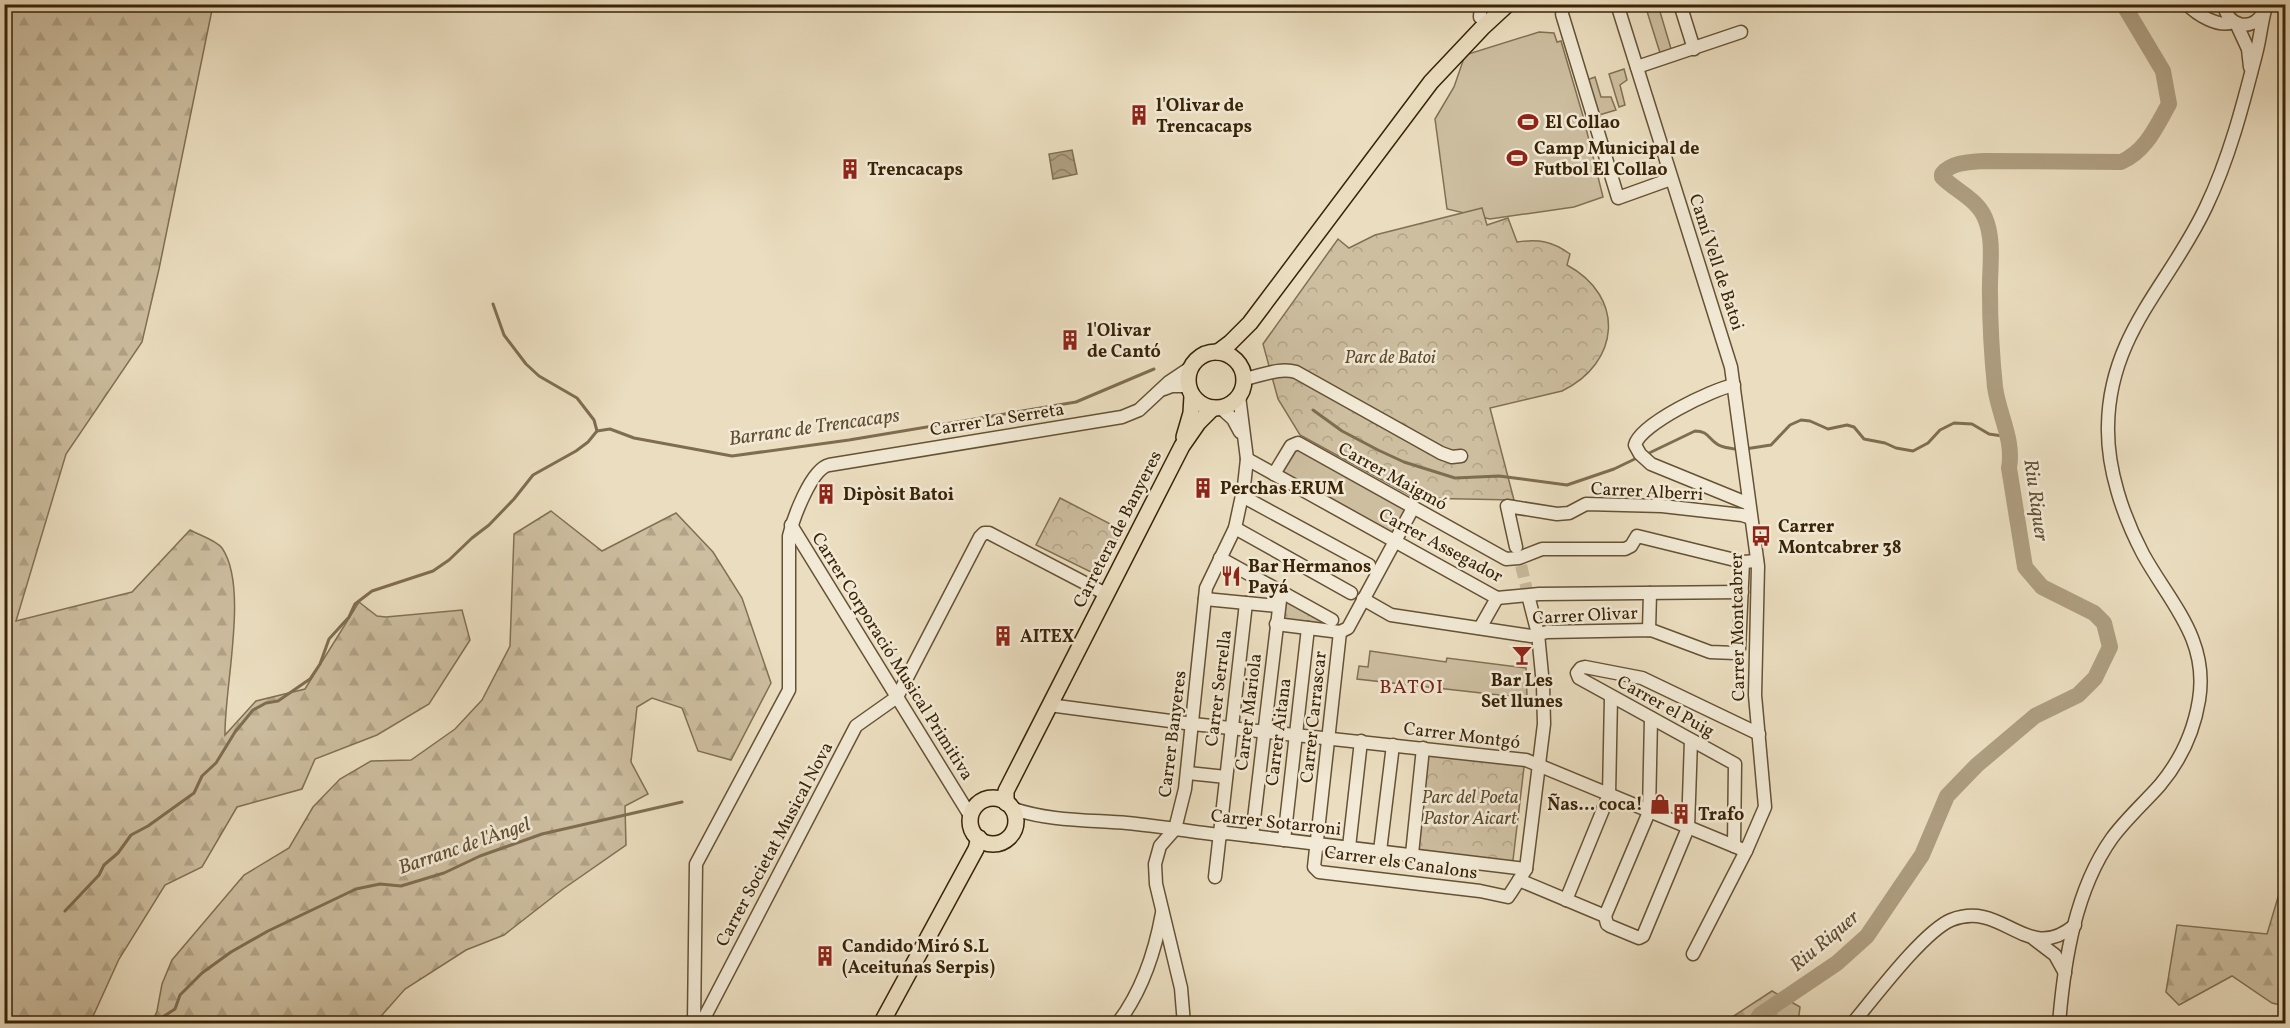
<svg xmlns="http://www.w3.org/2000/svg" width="2290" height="1028" font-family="Vollkorn,serif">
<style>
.green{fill:#cdbea0;stroke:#827053;stroke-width:1.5}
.forest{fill:url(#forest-firs);stroke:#827053;stroke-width:1.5}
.park{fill:url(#park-crowns);stroke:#827053;stroke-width:1.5}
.water{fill:url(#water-waves);stroke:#7f6d50;stroke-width:1.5}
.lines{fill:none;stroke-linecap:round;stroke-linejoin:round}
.stream{stroke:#7f6d50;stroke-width:3}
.river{stroke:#ae9e81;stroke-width:16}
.minor-tunnel{stroke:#c7b99b;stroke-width:12;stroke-dasharray:12 6;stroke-linecap:butt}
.minor-casing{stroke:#655234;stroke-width:15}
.major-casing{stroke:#382306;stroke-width:18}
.minor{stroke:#f2ead6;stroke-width:12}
.major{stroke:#ebdec0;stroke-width:15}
.labels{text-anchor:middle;stroke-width:5;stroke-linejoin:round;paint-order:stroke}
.poi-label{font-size:18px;font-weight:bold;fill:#382306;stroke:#f2ead6;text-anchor:start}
.street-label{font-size:18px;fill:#382306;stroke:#f2ead6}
.park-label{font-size:18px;font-style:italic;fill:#5d4a2c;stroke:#f2ead6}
.water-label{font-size:20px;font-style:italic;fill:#614e31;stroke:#f2ead6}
.neighbourhood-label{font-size:20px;letter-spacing:1.5px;fill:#7a1f14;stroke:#f2ead6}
</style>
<defs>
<pattern id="forest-firs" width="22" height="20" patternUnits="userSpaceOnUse" patternTransform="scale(1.5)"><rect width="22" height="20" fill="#cdbea0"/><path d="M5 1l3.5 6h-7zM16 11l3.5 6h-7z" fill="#b1a388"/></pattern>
<pattern id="park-crowns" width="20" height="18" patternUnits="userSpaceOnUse" patternTransform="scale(1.5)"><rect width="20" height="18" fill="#cdbea0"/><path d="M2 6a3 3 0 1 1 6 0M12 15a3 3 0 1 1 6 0" fill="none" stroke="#b1a388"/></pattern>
<pattern id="water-waves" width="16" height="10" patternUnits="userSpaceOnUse" patternTransform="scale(1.5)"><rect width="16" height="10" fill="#ae9e81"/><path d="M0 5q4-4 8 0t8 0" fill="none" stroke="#8f8068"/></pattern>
</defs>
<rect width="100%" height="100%" fill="#ebdec0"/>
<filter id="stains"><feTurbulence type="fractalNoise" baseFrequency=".00333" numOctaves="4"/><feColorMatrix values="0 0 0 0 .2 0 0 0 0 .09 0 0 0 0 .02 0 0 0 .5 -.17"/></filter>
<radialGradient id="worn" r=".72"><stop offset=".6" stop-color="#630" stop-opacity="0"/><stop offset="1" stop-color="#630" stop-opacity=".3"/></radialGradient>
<!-- green -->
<g class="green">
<polygon points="1645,5 1658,5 1672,52 1661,56"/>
<polygon points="1539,32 1554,33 1557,42 1561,41 1583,116 1603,197 1574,207 1490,219 1447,209 1435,119 1454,87 1465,55"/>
<polygon points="1624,69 1627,80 1620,85 1625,105 1619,107 1609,74"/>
<polygon points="1595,77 1601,97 1611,97 1616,110 1599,115 1587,80"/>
<polygon points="1297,448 1408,509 1394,532 1390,534 1280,474"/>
<polygon points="1370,651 1446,662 1447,658 1526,668 1527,698 1357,679 1359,666 1368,667"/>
</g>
<!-- forest -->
<g class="forest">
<path d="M 5,4 L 213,5 L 159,269 L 142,342 L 66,454 L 16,621 L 132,592 L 190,530 C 199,535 216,540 222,548 C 249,587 224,688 225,735 L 256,701 L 305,689 L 359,602 L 377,616 L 386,617 L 462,610 L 470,640 L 429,704 L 377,735 L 315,759 L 302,789 L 237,807 L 202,867 L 165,885 L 119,959 L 90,1023 L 5,1023 Z"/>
<polygon points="551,511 602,551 676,513 713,552 742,598 771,683 731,760 698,751 682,708 652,698 637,707 631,762 648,794 625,806 626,845 563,889 504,935 466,950 405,989 375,1023 152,1023 157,1011 162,984 172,960 244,875 289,848 313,807 340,779 371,761 411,760 455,729 482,700 510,646 514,534"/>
<polygon points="2285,874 2285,1006 2272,1003 2232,976 2179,1005 2166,992 2177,925 2267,934"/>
<polygon points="1772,991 1800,1007 1798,1023 1723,1023"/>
</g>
<!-- park -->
<g class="park">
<path d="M 1482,208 L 1487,225 L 1508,218 L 1517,242 C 1539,239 1552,241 1570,254 L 1567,265 C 1626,297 1620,363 1562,391 L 1490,408 L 1514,500 L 1415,498 L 1300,435 L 1278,399 L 1263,344 L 1338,239 L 1349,248 L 1375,235 Z"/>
<polygon points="1060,498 1122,530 1099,576 1036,545"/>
<polygon points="1288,602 1324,622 1323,624 1285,620 1282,616 1284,604"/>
<polygon points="1426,755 1521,764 1524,767 1513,860 1511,861 1418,851"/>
</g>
<!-- water -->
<polygon class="water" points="1072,150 1077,174 1053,179 1049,154"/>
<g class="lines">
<!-- stream -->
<g class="stream">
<polyline points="493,304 504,335 526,364 539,376 577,398 594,420 597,431"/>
<polyline points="1313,410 1342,431 1378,450 1404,462 1455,478 1499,476 1567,485 1614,469 1639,457"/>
<polyline points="1745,449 1771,445 1790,425 1801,420 1810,421 1828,429 1847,425 1854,427 1864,439 1885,443 1896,448 1913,451 1928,443 1940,430 1954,423 1972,424 1989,434 2009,437"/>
<path d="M 1645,455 L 1695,431 C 1708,431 1708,438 1717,444 C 1722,448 1732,448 1738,450"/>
<polyline points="65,911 99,875 104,865 118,853 131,835 148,826 194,793 202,776 216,763 235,732 253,710 266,703 278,701 310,679 320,664 329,639 349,617 355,604 372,591 433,571 449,560 472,538 489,525 514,499 533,475 576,451 588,442 597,431 610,429 634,438 732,456 849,440 1076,402 1154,369"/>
<polyline points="152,1024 175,1009 180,995 202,973 231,952 268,931 356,889 380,884 401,886 444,873 480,856 542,834 682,802"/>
</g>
<!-- river -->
<path class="river" d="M 1754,1024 L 1760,1015 L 1837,963 L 1867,936 L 1922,855 L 1947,796 L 1977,765 L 2035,716 L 2078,695 L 2095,678 L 2110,647 L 2104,623 L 2094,613 L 2042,587 L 2025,567 L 2009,468 C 2014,439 1999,416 1995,387 C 1992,357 1990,326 1990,295 C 1989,271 1995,241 1985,218 C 1977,199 1956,191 1942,177 L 1942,174 C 1952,162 1970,162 1984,161 L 2121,162 C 2146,151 2156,127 2169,104 L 2163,71 L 2123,4"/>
<!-- minor-tunnel -->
<polyline class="minor-tunnel" points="1517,548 1529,599"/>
<!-- minor casing -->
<g class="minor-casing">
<g id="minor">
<polyline points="1617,4 1731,367 1758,566 1755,695 1765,807 1746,851 1693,954"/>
<polyline points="1680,4 1694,49"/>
<path d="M 2187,4 C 2197,15 2219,28 2233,22"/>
<path d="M 2224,4 C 2227,27 2252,32 2263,13"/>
<polyline points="1562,14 1618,198 1671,179"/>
<polyline points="1480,17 1481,4"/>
<polyline points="2236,23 2248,49 2250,67"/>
<polyline points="1637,67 1741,32"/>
<path d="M 1244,379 C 1261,376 1279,367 1296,372 L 1441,453 L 1452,457 L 1461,456"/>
<path d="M 1734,385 C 1713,389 1640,424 1635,445 L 1640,454 L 1651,464 L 1749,504"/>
<polyline points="1164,389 1172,386 1188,386"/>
<polyline points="1221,408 1233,419 1240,432"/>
<polyline points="1247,459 1497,598 1539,594 1742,592"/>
<polyline points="1274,474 1291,446 1298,443 1506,559 1519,558 1542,549 1625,549 1631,546 1637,536 1743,562 1757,561"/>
<polyline points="1242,496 1369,565"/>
<polyline points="791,525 971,817"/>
<polyline points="1235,528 1351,593"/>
<polyline points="1516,547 1507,506 1557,514 1569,513 1586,504 1662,506 1742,515 1751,518"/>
<polyline points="1220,558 1332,620"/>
<polyline points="1205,599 1278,606"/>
<polyline points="1363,599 1391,615 1524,635 1531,636 1547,632 1651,630 1710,652 1735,653 1739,649 1743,562"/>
<polyline points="1276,624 1340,632"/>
<polyline points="1480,628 1497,598"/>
<polyline points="1649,630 1650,593"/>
<polyline points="1340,632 1314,867 1319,872 1480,891 1508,897"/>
<polyline points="1340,632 1348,628 1413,508"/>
<polyline points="1049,705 1193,724 1526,760 1746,851"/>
<polyline points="1188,773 1226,777"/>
<path d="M 1011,808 C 1047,821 1089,820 1127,823 C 1158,826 1188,831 1219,835 L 1227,833 L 1526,869"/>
<polyline points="1252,836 1281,592"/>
<polyline points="1284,840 1308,628"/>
<polyline points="1734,846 1735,764 1579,678 1577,673 1581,668 1585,667 1642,678 1759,734"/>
<polyline points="1349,847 1361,741"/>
<polyline points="1380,851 1393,745"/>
<polyline points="1412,854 1423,748"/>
<polyline points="1215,877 1246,603"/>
<polyline points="1519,880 1605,916 1607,924 1610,926 1639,938 1643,936 1688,828 1691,740"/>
<polyline points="1510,894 1526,869 1544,724 1543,685 1538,634 1529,599"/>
<polyline points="1566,900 1609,795 1611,697"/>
<polyline points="1605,916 1649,812 1651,718"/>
<polyline points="2034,939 2055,955 2065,973"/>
<path d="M 694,1024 L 696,864 L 789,690 L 789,536 C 793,519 811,469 829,465 L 1122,417 L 1139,410 L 1169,382 L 1190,368"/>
<polyline points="701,1024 856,726 897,697 980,537 984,533 989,533 1106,594"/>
<path d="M 1117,1024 C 1141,993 1155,952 1162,913"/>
<polyline points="1184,1024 1181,988 1156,884 1155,864 1160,846 1175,829 1185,789 1206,588 1235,528 1244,486 1247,459 1239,396"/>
<path d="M 1852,1024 C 1874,998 1923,932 1951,920 C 2004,899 2026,966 2075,925"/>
<path d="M 2059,1024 C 2064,962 2075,890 2112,838 C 2126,819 2144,803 2160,785 C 2180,761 2194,731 2199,700 C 2209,639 2170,603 2143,554 C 2123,516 2107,469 2108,426 C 2109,334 2170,284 2206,207 C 2229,159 2243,105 2256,54 C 2260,39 2261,25 2265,10"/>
</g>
</g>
<!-- major casing -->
<g class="major-casing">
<g id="major">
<circle cx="1216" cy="380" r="28"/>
<polyline points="1218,352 1230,343 1250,323 1431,82 1482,28 1508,4"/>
<polyline points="1184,437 1191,413 1192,396"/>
<circle cx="993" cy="821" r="23"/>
<polyline points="1006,803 1006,791 1182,446 1198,423 1213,408"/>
<polyline points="881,1024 976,849 979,838"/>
</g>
</g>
<!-- minor -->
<use href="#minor" class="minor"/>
<!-- major -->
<use href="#major" class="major"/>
</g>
<!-- icons -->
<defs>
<g id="building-bare" transform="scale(1.62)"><path d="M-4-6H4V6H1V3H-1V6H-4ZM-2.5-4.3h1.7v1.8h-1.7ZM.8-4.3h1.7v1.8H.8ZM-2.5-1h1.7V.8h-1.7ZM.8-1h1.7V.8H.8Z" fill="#8f2418" stroke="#f2ead6" stroke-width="2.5" paint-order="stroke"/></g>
<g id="stadium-bare" transform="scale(1.62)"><path d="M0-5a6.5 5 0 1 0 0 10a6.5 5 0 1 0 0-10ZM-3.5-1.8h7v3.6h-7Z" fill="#8f2418" stroke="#f2ead6" stroke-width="2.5" paint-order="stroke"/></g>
<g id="bus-bare" transform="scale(1.62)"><path d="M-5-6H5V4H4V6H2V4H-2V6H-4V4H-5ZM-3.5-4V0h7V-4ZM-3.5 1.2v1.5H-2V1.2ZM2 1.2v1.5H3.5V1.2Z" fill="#8f2418" stroke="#f2ead6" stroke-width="2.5" paint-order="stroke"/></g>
<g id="restaurant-bare" transform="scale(1.62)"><path d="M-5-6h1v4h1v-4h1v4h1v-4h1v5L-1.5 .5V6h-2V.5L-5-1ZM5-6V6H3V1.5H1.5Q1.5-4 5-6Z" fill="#8f2418" stroke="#f2ead6" stroke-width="2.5" paint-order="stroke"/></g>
<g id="bar-bare" transform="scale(1.62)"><path d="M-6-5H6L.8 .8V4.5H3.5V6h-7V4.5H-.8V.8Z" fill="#8f2418" stroke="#f2ead6" stroke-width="2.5" paint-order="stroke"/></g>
<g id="shop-bare" transform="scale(1.62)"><path d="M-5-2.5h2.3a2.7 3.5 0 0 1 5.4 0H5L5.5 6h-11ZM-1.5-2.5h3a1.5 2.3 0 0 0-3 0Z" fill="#8f2418" stroke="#f2ead6" stroke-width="2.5" paint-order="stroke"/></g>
</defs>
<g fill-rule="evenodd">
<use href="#building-bare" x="1139" y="115"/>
<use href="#stadium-bare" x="1528" y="122"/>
<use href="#stadium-bare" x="1517" y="158"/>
<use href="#building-bare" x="850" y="169"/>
<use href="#building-bare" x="1070" y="340"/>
<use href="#building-bare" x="1203" y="488"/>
<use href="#building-bare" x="826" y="494"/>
<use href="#bus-bare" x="1761" y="536"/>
<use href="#restaurant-bare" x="1231" y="576"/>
<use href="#building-bare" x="1003" y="636"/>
<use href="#bar-bare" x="1522" y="655"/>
<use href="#shop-bare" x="1660" y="804"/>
<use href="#building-bare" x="1681" y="814"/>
<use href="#building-bare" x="825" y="956"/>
</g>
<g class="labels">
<!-- poi labels -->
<g class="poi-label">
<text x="1156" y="111">l'Olivar de<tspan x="1156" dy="21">Trencacaps</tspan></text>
<text x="1545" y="128">El Collao</text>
<text x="1534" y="154">Camp Municipal de<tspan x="1534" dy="21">Futbol El Collao</tspan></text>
<text x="867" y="175">Trencacaps</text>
<text x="1087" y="336">l'Olivar<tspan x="1087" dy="21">de Cantó</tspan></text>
<text x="1220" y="494">Perchas ERUM</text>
<text x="843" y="500">Dipòsit Batoi</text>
<text x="1778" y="532">Carrer<tspan x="1778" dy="21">Montcabrer 38</tspan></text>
<text x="1248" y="572">Bar Hermanos<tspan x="1248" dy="21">Payá</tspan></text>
<text x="1020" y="642">AITEX</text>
<text x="1522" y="686" text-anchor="middle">Bar Les<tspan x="1522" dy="21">Set llunes</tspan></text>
<text x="1643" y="810" text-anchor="end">Ñas... coca!</text>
<text x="1698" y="820">Trafo</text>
<text x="842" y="952">Candido Miró S.L<tspan x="842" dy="21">(Aceitunas Serpis)</tspan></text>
</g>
<!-- street labels -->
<g class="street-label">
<text transform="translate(1717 262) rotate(72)" y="6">Camí Vell de Batoi</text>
<text transform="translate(997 419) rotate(-9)" y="6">Carrer La Serreta</text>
<text transform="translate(1393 476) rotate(29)" y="6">Carrer Maigmó</text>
<text transform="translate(1647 491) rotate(3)" y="6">Carrer Alberri</text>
<text transform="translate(1117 529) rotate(-63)" y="6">Carretera de Banyeres</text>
<text transform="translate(1441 545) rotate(28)" y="6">Carrer Assegador</text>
<text transform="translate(1585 615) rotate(-3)" y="6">Carrer Olivar</text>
<text transform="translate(1737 627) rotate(-91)" y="6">Carrer Montcabrer</text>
<text transform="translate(893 656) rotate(58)" y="6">Carrer Corporació Musical Primitiva</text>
<text transform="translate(1218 688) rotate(-83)" y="6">Carrer Serrella</text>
<text transform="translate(1666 706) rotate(29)" y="6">Carrer el Puig</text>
<text transform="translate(1248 712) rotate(-83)" y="6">Carrer Mariola</text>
<text transform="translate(1313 717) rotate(-84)" y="6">Carrer Carrascar</text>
<text transform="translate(1278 732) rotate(-83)" y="6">Carrer Aitana</text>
<text transform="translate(1172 734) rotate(-83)" y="6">Carrer Banyeres</text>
<text transform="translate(1462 735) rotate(7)" y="6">Carrer Montgó</text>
<text transform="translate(1276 822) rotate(6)" y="6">Carrer Sotarroni</text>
<text transform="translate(774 844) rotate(-62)" y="6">Carrer Societat Musical Nova</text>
<text transform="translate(1401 862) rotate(8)" y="6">Carrer els Canalons</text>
</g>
<!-- park labels -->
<g class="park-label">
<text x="1390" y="363">Parc de Batoi</text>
<text x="1470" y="803">Parc del Poeta<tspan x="1470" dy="21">Pastor Aicart</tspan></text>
</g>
<!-- water labels -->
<g class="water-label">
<text transform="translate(814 426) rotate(-8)" y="7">Barranc de Trencacaps</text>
<text transform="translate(2037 500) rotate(82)" y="7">Riu Riquer</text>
<text transform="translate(464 845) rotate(-19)" y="7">Barranc de l'Àngel</text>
<text transform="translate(1824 940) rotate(-40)" y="7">Riu Riquer</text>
</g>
<!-- neighbourhood labels -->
<g class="neighbourhood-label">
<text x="1412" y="693">BATOI</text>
</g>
</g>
<!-- margin -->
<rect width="2290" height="1028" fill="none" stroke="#ebdec0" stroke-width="24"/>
<rect x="6" y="6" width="2278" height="1016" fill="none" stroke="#382306" stroke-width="3"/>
<rect x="12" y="12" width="2266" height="1004" fill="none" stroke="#382306" stroke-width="1.5"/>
<rect width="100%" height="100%" filter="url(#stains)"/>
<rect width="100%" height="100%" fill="url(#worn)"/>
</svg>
